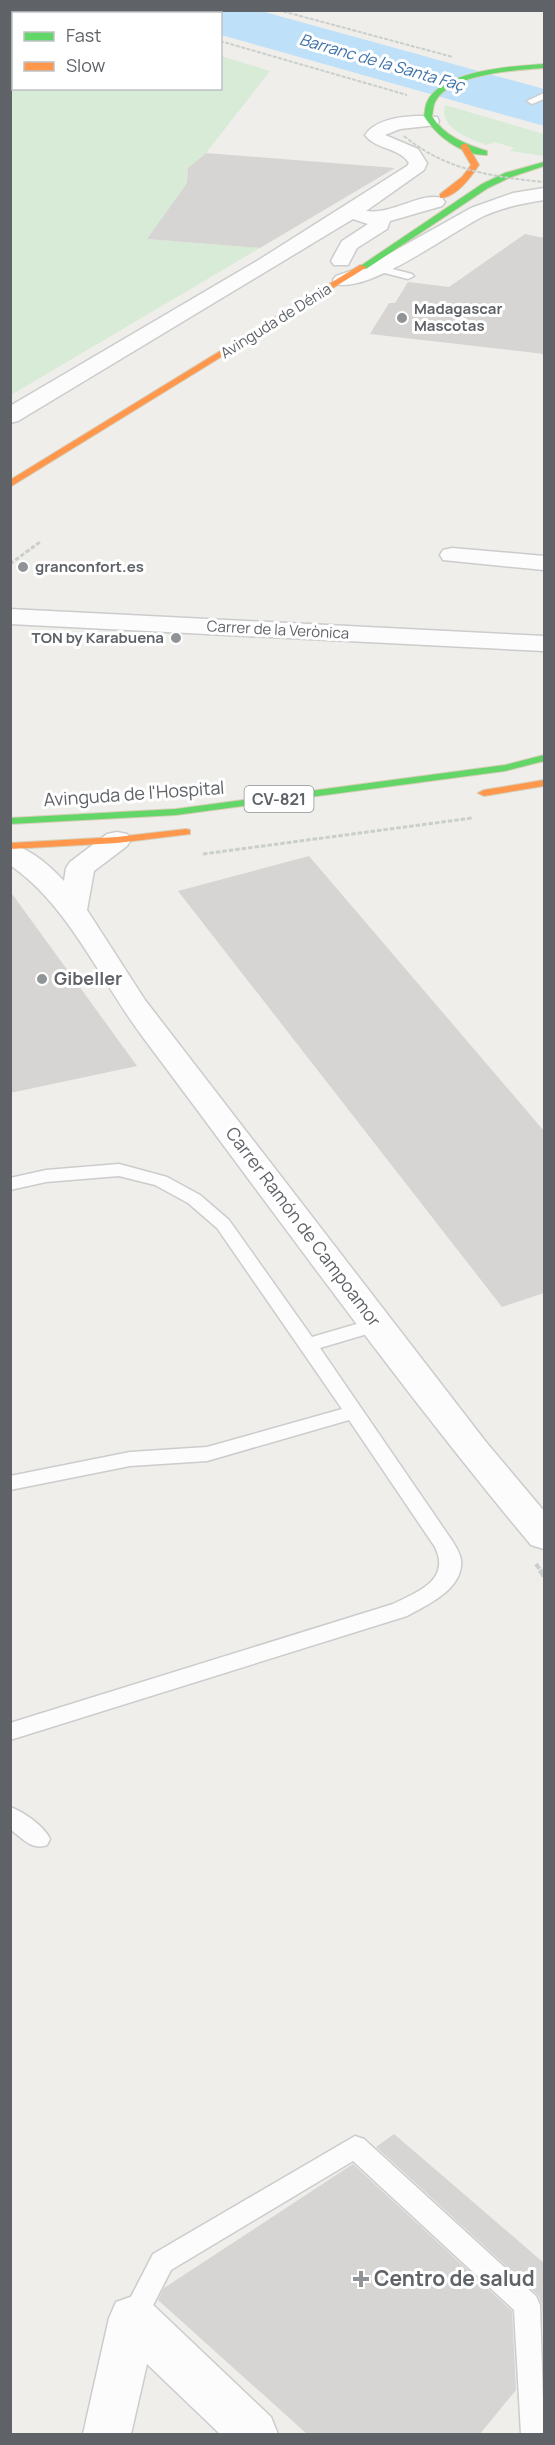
<svg xmlns="http://www.w3.org/2000/svg" width="555" height="2445" font-family="Manrope,sans-serif">
<style>
.green{fill:#d8ebd6}
.water{fill:#bfe0f9}
.building{fill:#d6d5d3}
.lines{fill:none;stroke-linecap:round;stroke-linejoin:round}
.lane-casing{stroke:#cbcccc;stroke-width:3}
.street-casing{stroke:#cbcccc;stroke-width:3}
.fast-casing{stroke:#d7ceb8;stroke-width:2}
.slow-casing{stroke:#d7ceb8;stroke-width:2}
.path-far3{stroke:#cacfcc;stroke-width:2;stroke-dasharray:4 1.5;stroke-linecap:butt}
.path-far2{stroke:#cacfcc;stroke-width:3;stroke-dasharray:4.5 2;stroke-linecap:butt}
.path-far1{stroke:#cacfcc;stroke-width:4;stroke-dasharray:6 3;stroke-linecap:butt}
.path{stroke:#cacfcc;stroke-width:5;stroke-dasharray:8 4;stroke-linecap:butt}
.lane{fill:#fdfcfc;fill-rule:evenodd}
.street{fill:#fdfcfc;fill-rule:evenodd}
.fast{fill:#63d668;fill-rule:evenodd}
.slow{fill:#ff974d;fill-rule:evenodd}
.path-bridge{stroke:#cacfcc;stroke-width:2;stroke-dasharray:4 1.5;stroke-linecap:butt}
.poi-dot{fill:#919496;stroke:#fff;stroke-width:2}
.labels{text-anchor:middle;stroke-width:6;stroke-linejoin:round;paint-order:stroke}
.far-poi-label{font-size:15px;font-weight:bold;fill:#5f6368;stroke:#fff;text-anchor:start}
.far-street-label{font-size:15px;fill:#5f6368;stroke:#fff}
.far-water-label{font-size:16px;font-style:italic;fill:#4174aa;stroke:#fff}
.shield{fill:#fff;stroke:#8f9295;stroke-width:1.5}
.shield-label{font-size:16px;font-weight:bold;fill:#5f6368}
.street-label{font-size:18px;fill:#5f6368;stroke:#fff}
.poi-label{font-size:18px;font-weight:bold;fill:#5f6368;stroke:#fff;text-anchor:start}
.near-poi-label{font-size:21px;font-weight:bold;fill:#5f6368;stroke:#fff;text-anchor:start}
</style>
<rect width="100%" height="100%" fill="#efeeea"/>
<!-- green -->
<g class="green">
<polygon points="10,11 63,11 73,13 14,14 14,88 220,88 221,56 270,71 206,153 188,168 187,183 147,239 260,248 11,395"/>
<path d="M 445,105 L 544,134 L 544,156 L 510,151 L 514,148 L 495,142 L 486,145 C 470,139 438,128 445,105 Z"/>
</g>
<!-- water -->
<polygon class="water" points="132,11 261,11 544,89 544,126 221,35 220,14 143,14"/>
<!-- building -->
<g class="building">
<polygon points="206,153 395,168 260,248 147,239 187,183 188,168"/>
<polygon points="525,234 544,238 544,354 370,334 389,303 395,303 408,282 449,287"/>
<polygon points="309,856 544,1131 544,1293 502,1307 178,891"/>
<polygon points="10,891 137,1066 10,1093"/>
<polygon points="394,2134 544,2263 544,2356 542,2305 538,2295 376,2147"/>
<polygon points="353,2164 512,2311 516,2390 480,2434 307,2434 158,2300 164,2288"/>
</g>
<g class="lines">
<!-- lane casing -->
<g class="lane-casing">
<g id="lane">
<polygon points="544,93 544,99 532,104 527,101"/>
<polygon points="377,265 412,274 414,276 408,279 373,270 371,268"/>
<path d="M 119,1164 L 167,1177 L 200,1195 L 229,1220 L 312,1337 L 377,1318 L 384,1319 L 386,1324 L 384,1329 L 320,1348 L 451,1539 C 455,1545 460,1553 461,1560 C 464,1589 427,1605 407,1616 L 10,1740 L 10,1723 L 393,1604 C 418,1592 451,1580 435,1547 L 349,1420 L 207,1461 L 130,1466 L 10,1490 L 10,1476 L 130,1452 L 207,1447 L 342,1409 L 217,1228 L 188,1203 L 155,1185 L 119,1176 L 46,1182 L 10,1190 L 10,1178 L 46,1170 Z"/>
<path d="M 10,1807 C 24,1812 44,1826 50,1839 L 47,1845 C 32,1851 22,1838 10,1829 Z"/>
<polygon points="355,2136 364,2139 536,2296 540,2305 544,2434 521,2434 514,2310 353,2161 171,2270 142,2327 133,2330 124,2327 120,2318 153,2254"/>
</g>
</g>
<!-- street casing -->
<g class="street-casing">
<g id="street">
<path d="M 423,116 L 437,117 L 439,121 L 437,125 L 400,129 L 385,135 L 418,149 L 427,163 L 424,170 L 366,211 C 392,215 420,192 442,198 L 445,202 L 442,206 L 390,221 L 387,229 L 357,248 L 348,265 L 334,265 L 331,261 L 342,241 L 368,224 L 353,219 L 18,421 L 10,423 L 10,406 L 257,261 L 407,166 L 409,163 C 399,147 376,150 365,135 C 377,118 404,116 423,116 Z"/>
<path d="M 544,188 L 544,200 C 524,203 505,207 486,215 C 452,231 371,293 336,284 L 333,280 L 336,276 L 371,264 L 471,208 L 513,193 Z"/>
<polygon points="452,548 544,556 544,570 443,560 440,555 443,550"/>
<polygon points="10,609 544,636 544,651 10,624"/>
<path d="M 117,832 L 127,834 L 131,840 L 127,846 L 94,871 L 87,910 L 145,1000 L 486,1442 L 544,1511 L 544,1549 L 531,1545 C 395,1382 272,1209 145,1040 C 102,984 69,905 10,865 L 10,844 C 31,849 50,866 64,881 L 66,868 L 70,862 L 107,834 Z"/>
<polygon points="133,2296 150,2302 271,2417 278,2434 220,2434 147,2364 131,2434 83,2434 109,2318 116,2302"/>
</g>
</g>
<!-- fast casing -->
<g class="fast-casing">
<g id="fast">
<path d="M 544,64 L 544,68 C 516,70 449,74 435,102 C 433,106 433,112 432,116 C 444,136 465,144 487,151 L 487,155 C 463,156 436,136 424,116 C 425,112 425,106 427,102 C 442,70 514,66 544,64 Z"/>
<polygon points="544,162 544,166 511,177 488,188 366,269 359,267 482,184 505,173"/>
<polygon points="544,755 544,761 505,771 176,815 10,824 10,818 176,809 505,765"/>
</g>
</g>
<!-- slow casing -->
<g class="slow-casing">
<g id="slow">
<path d="M 464,144 L 467,144 L 479,165 C 471,177 456,198 440,198 L 440,194 L 462,177 L 471,165 L 460,146 Z"/>
<polygon points="360,265 367,267 10,487 10,480"/>
<polygon points="544,780 544,786 484,796 478,793 484,790"/>
<polygon points="186,829 190,830 190,834 117,843 10,849 10,843 117,837"/>
</g>
</g>
<!-- path-far3 -->
<g class="path-far3">
<polyline points="111,10 122,14"/>
<polyline points="278,10 453,57"/>
<polyline points="220,41 407,95"/>
</g>
<!-- path-far2 -->
<g class="path-far2">
<polyline points="10,564 40,542"/>
<polyline points="203,854 472,818"/>
</g>
<!-- path-far1 -->
<polyline class="path-far1" points="536,1564 541,1571"/>
<!-- path -->
<polyline class="path" points="540,1570 544,1576"/>
<!-- lane -->
<use href="#lane" class="lane"/>
<!-- street -->
<use href="#street" class="street"/>
<!-- fast -->
<use href="#fast" class="fast"/>
<!-- slow -->
<use href="#slow" class="slow"/>
<!-- path-bridge -->
<path class="path-bridge" d="M 404,136 C 445,170 493,177 544,182"/>
</g>
<!-- markers -->
<g class="poi-dot">
<circle cx="402" cy="318" r="6"/>
<circle cx="23" cy="567" r="6"/>
<circle cx="176" cy="638" r="6"/>
<circle cx="42" cy="979" r="6"/>
<path d="M358 2270h6v6h6v6h-6v6h-6v-6h-6v-6h6z"/>
</g>
<g class="labels">
<!-- far-poi labels -->
<g class="far-poi-label">
<text x="414" y="314">Madagascar<tspan x="414" dy="17">Mascotas</tspan></text>
<text x="35" y="572">granconfort.es</text>
<text x="164" y="643" text-anchor="end">TON by Karabuena</text>
</g>
<!-- far-street labels -->
<g class="far-street-label">
<text transform="translate(276 321) rotate(-32)" y="5">Avinguda de Dénia</text>
<text transform="translate(278 630) rotate(3)" y="5">Carrer de la Verònica</text>
</g>
<!-- far-water labels -->
<g class="far-water-label">
<text transform="translate(382 62) rotate(16)" y="6">Barranc de la Santa Faç</text>
</g>
<!-- shield labels -->
<rect class="shield" x="244.5" y="786" width="69" height="26" rx="4.5"/>
<g class="shield-label">
<text x="279" y="805">CV-821</text>
</g>
<!-- street labels -->
<g class="street-label">
<text transform="translate(134 794) rotate(-4)" y="6">Avinguda de l'Hospital</text>
<text transform="translate(303 1227) rotate(53)" y="6">Carrer Ramón de Campoamor</text>
</g>
<!-- poi labels -->
<g class="poi-label">
<text x="54" y="985">Gibeller</text>
</g>
<!-- near-poi labels -->
<g class="near-poi-label">
<text x="374" y="2286">Centro de salud</text>
</g>
</g>
<!-- border -->
<rect width="555" height="2445" fill="none" stroke="#5f6368" stroke-width="24"/>
<!-- legend -->
<rect x="12" y="12" width="210" height="78" fill="#ffffff" stroke="#bfc1c3" stroke-width="1.5"/>
<rect x="24" y="32" width="30" height="9" fill="#63d668" stroke="#bfc1c3" stroke-width="1.5"/>
<text x="66" y="42" font-size="18" fill="#5f6368">Fast</text>
<rect x="24" y="62" width="30" height="9" fill="#ff974d" stroke="#bfc1c3" stroke-width="1.5"/>
<text x="66" y="72" font-size="18" fill="#5f6368">Slow</text>
</svg>
